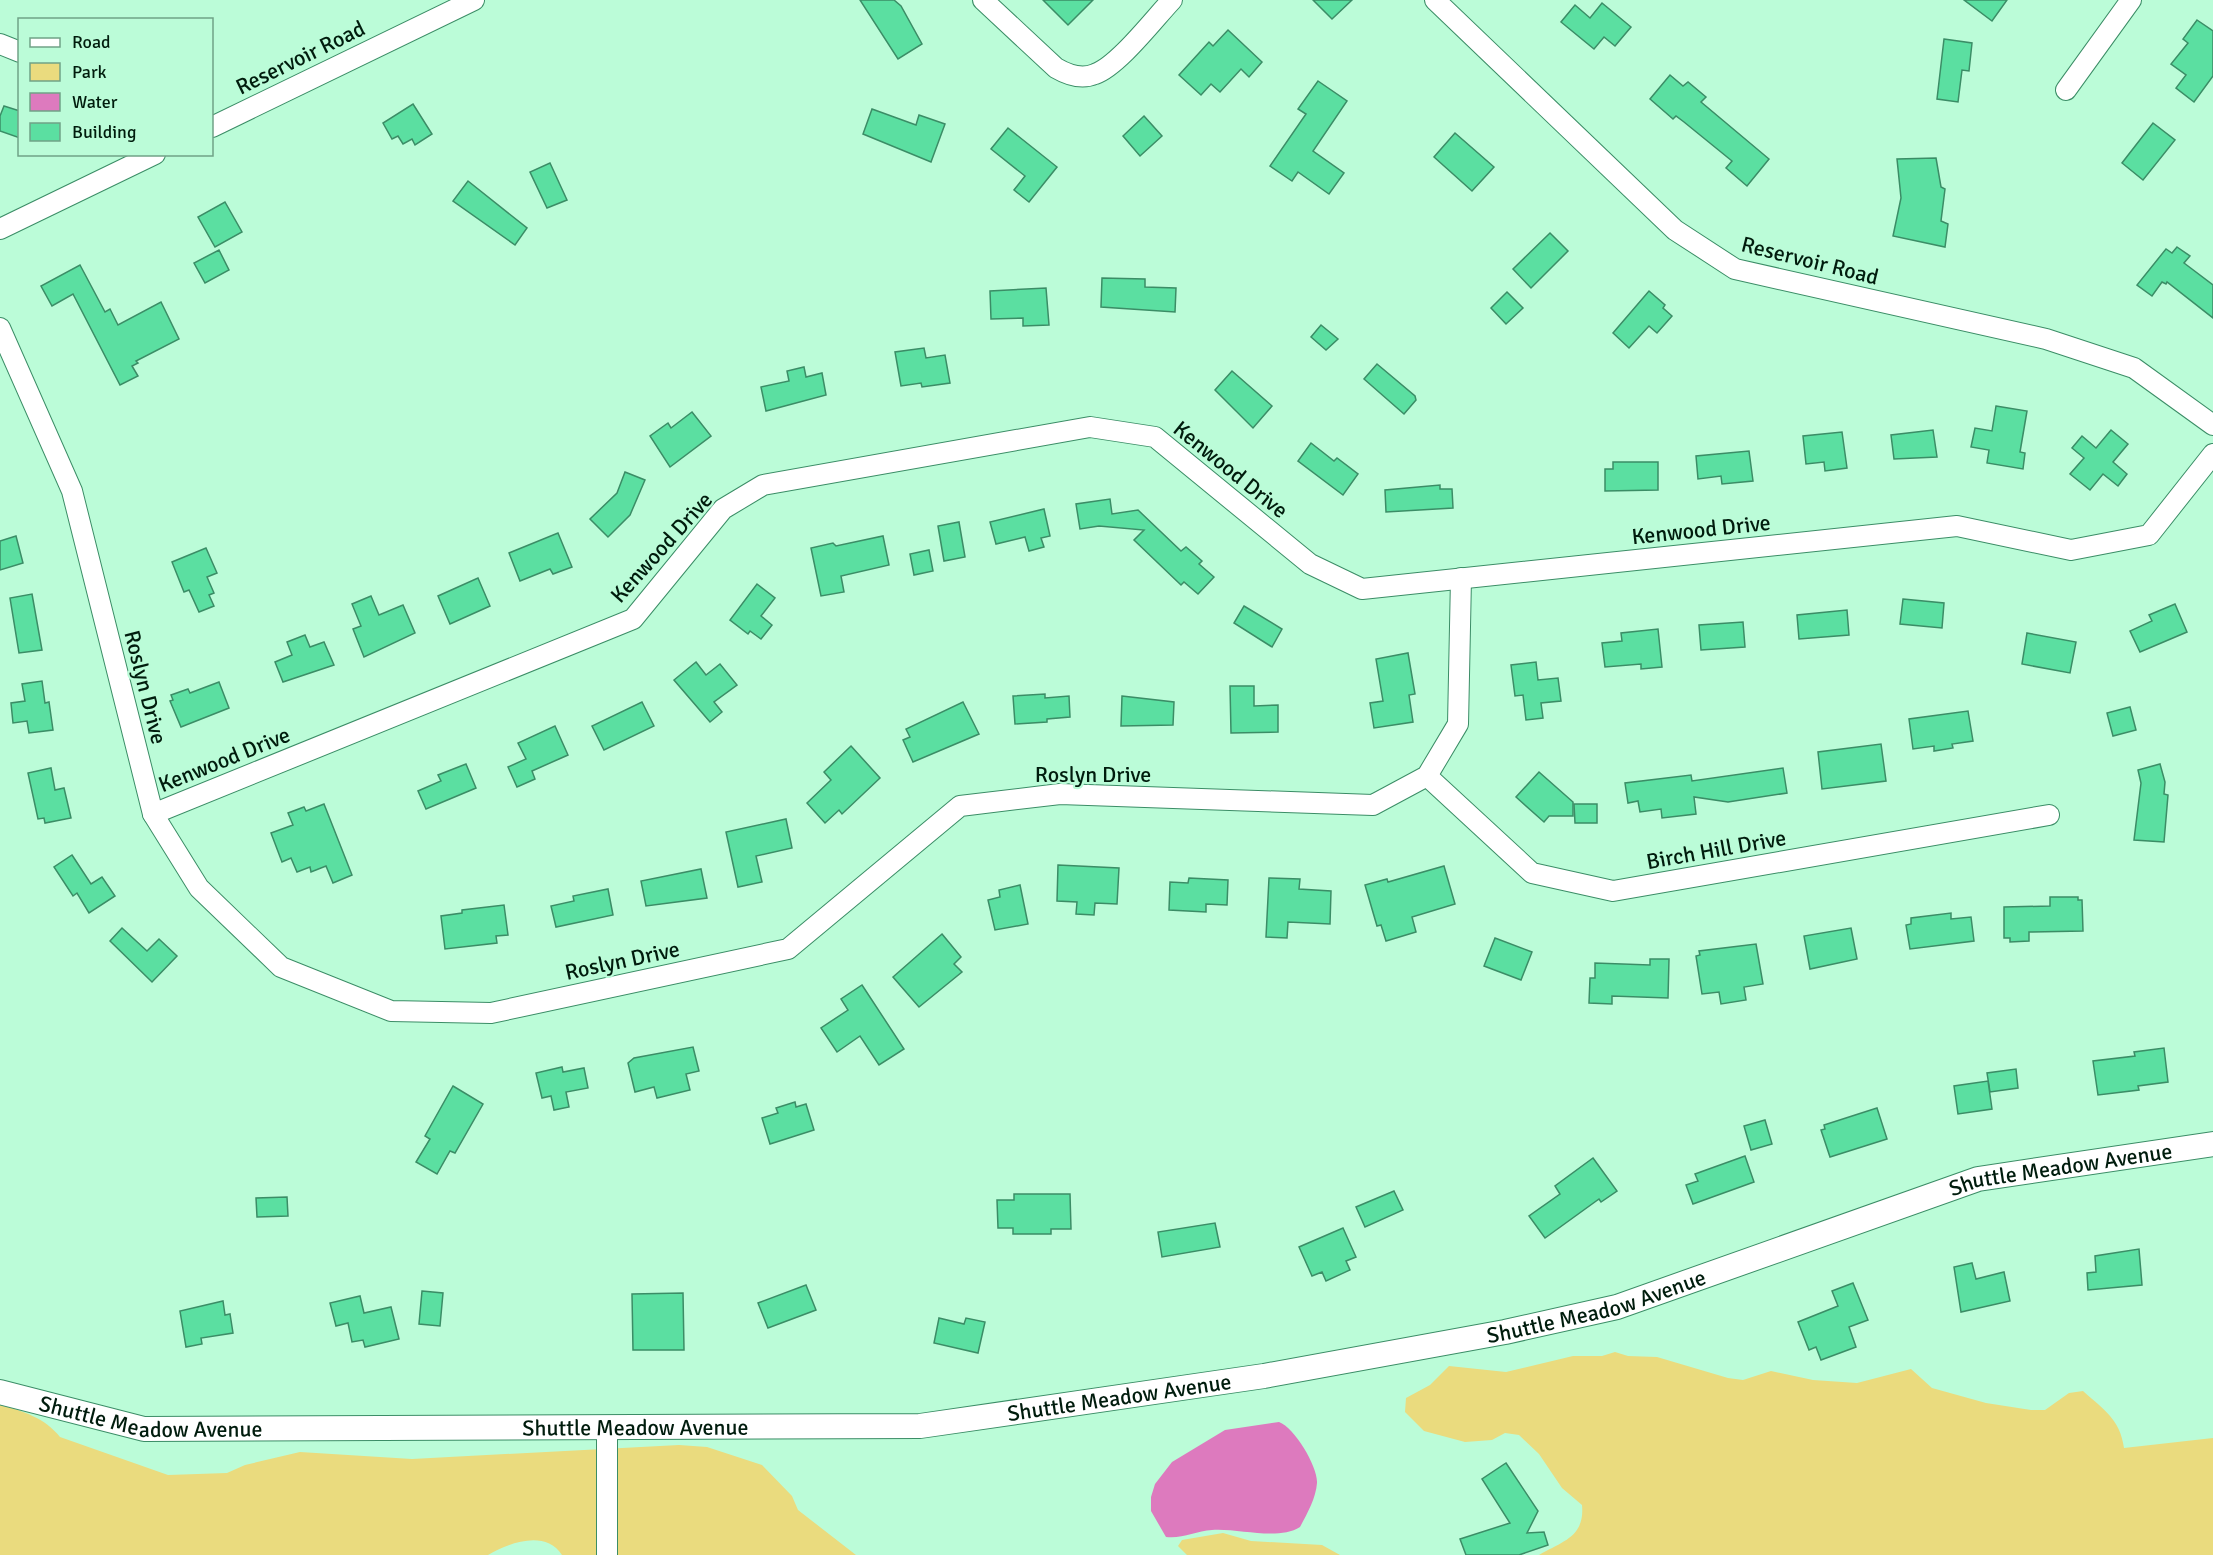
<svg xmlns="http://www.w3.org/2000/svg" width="2213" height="1555" font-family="Signika,sans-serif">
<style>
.green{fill:#eadb7e}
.water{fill:#dd7abe}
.building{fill:#5bdfa1;stroke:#3b8d66;stroke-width:1.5}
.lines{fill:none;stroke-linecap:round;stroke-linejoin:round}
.minor-casing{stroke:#3b8d66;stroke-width:22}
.tertiary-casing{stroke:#3b8d66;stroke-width:26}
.minor{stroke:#fff;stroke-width:20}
.tertiary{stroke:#fff;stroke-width:24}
.labels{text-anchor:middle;stroke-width:4.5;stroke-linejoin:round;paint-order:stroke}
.street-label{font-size:22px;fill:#001c0d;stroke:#bbfcd8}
</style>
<rect width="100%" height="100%" fill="#bbfcd8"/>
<!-- green -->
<g class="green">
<path d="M 1615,1352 L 1628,1356 L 1657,1357 L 1728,1378 L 1743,1380 L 1771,1371 L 1813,1380 L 1857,1383 L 1911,1369 L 1932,1388 L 1986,1403 L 2031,1410 L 2045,1410 L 2069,1393 L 2083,1391 C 2104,1410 2120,1419 2124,1448 L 2213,1438 L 2213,1555 L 1539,1555 C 1563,1541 1585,1537 1582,1505 L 1562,1488 L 1539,1454 L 1519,1435 L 1505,1433 L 1492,1440 L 1465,1442 L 1424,1431 L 1405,1412 L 1406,1398 L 1430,1385 L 1449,1366 L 1506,1372 L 1573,1356 L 1602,1356 Z"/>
<path d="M 0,1405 C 23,1411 45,1418 60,1437 L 168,1475 L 227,1473 L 245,1465 L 300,1452 L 412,1459 L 679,1445 L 707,1447 L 762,1465 L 792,1496 L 798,1510 L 856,1555 L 562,1555 C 545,1529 509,1543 488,1555 L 0,1555 Z"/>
<polygon points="1223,1533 1251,1541 1322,1545 1340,1555 1187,1555 1178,1546 1182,1540"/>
</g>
<!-- water -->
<path class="water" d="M 1279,1422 C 1295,1428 1318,1467 1317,1483 C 1316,1498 1307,1514 1300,1527 C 1278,1541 1238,1528 1212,1530 C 1196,1531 1182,1539 1166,1537 L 1151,1511 L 1151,1497 L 1155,1484 L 1172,1462 L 1225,1430 Z"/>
<!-- building -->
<g class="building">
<polygon points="860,0 894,0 901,6 922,44 898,59"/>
<polygon points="1043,0 1093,0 1068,25"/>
<polygon points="1313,0 1352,0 1332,19"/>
<polygon points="1964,0 2007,0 1992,21"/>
<polygon points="1602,3 1631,27 1615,46 1604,37 1594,49 1561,22 1575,5 1590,18"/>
<polygon points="2197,20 2213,31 2213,76 2194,102 2176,88 2186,75 2171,64 2188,43 2183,39"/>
<polygon points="1228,30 1262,62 1249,77 1241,69 1220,92 1211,84 1201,95 1179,75 1209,42 1213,46"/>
<polygon points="1944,39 1972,43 1969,71 1962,70 1958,102 1937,99"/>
<polygon points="1670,75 1683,86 1688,82 1706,97 1701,102 1769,159 1747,186 1726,168 1732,161 1684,122 1676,116 1673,119 1650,99"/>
<polygon points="1318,81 1347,101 1313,151 1344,173 1329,194 1298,172 1292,181 1270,166 1306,114 1298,109"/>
<polygon points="413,104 432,134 415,145 412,139 403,144 398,136 392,139 383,123"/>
<polygon points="4,106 20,111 20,138 0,131 0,116"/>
<polygon points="872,109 916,125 919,115 945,124 931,162 863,134"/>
<polygon points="1144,116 1162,136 1140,156 1123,136"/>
<polygon points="2153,123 2175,140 2143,180 2122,163"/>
<polygon points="1008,128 1057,167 1029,202 1014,190 1025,176 991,149"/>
<polygon points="1455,133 1494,167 1472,191 1434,157"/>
<polygon points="1936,158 1941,187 1945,189 1941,221 1948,224 1945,247 1893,236 1901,198 1897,159"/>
<polygon points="550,163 567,200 547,208 530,172"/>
<polygon points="468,181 527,228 515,245 453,201"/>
<polygon points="225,202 242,232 215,247 198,217"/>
<polygon points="1550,233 1568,251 1531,288 1513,269"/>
<polygon points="2177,247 2190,256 2184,263 2213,285 2213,318 2167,282 2166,284 2162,282 2152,296 2137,285 2166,249 2172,253"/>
<polygon points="219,250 229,270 205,283 194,263"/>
<polygon points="80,265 105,312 110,309 118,325 161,302 179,339 136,361 138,363 132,366 138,376 120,385 73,294 52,306 41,286"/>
<polygon points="1102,278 1145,279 1145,287 1176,288 1175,312 1101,307"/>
<polygon points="1046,288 1049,325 1023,326 1023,318 991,319 990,291"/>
<polygon points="1649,291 1665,305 1663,308 1672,316 1657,333 1649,326 1629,348 1613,333"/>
<polygon points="1507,292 1523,308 1506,324 1491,308"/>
<polygon points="1321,325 1338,339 1326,350 1311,337"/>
<polygon points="924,348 926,358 945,355 950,383 922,387 921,383 901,386 895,352"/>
<polygon points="1377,364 1415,396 1416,400 1404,414 1364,379"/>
<polygon points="804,367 806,377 822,373 826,395 766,411 761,387 789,381 787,371"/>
<polygon points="1232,371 1272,406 1253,428 1215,390"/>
<polygon points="1996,406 2027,411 2020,452 2025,453 2023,469 1987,463 1989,450 1971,447 1975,428 1992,431"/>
<polygon points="692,412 711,436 670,467 650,436 668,423 671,428"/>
<polygon points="1933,430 1937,457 1894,459 1891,435"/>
<polygon points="2111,430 2128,444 2113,462 2127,474 2118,486 2103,474 2090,490 2070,474 2084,458 2072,448 2082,436 2096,448"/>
<polygon points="1842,432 1847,468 1825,471 1824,462 1806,464 1803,436"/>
<polygon points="1311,443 1334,461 1337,458 1358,474 1343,495 1298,461"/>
<polygon points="1749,451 1753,481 1722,484 1721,476 1698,479 1696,456"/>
<polygon points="1613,462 1658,462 1658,490 1605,491 1605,469 1613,469"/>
<polygon points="625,472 645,480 630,515 608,537 590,519 617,493"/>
<polygon points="1440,485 1440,489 1452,489 1453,508 1386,512 1385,490"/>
<polygon points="1110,499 1112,514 1138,510 1181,551 1186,547 1202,561 1199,564 1214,577 1198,594 1184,582 1181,585 1134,540 1144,530 1099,526 1080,529 1076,504"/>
<polygon points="1044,509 1050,536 1041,538 1044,547 1029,551 1025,537 996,544 990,522"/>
<polygon points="959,522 965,557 944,561 938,526"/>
<polygon points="558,533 572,567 553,574 550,569 520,581 509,553"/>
<polygon points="16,536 23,563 0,570 0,541"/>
<polygon points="883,536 889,565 841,576 844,592 821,596 811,548 833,543 836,546"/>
<polygon points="206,548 217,573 207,577 214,593 209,595 214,606 199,612 189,590 184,592 172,562"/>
<polygon points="929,550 933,571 914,575 910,554"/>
<polygon points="478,578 490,606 450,624 438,596"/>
<polygon points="757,584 775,598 761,616 772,625 761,639 750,631 748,634 730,620"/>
<polygon points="32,594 42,650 19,653 10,598"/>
<polygon points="371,596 379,615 403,605 415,633 364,657 353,629 361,626 352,604"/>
<polygon points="1903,599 1944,603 1942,628 1900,624"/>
<polygon points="2175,604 2187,632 2140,652 2130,631 2152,621 2149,615"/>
<polygon points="1244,606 1282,629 1272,647 1234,623"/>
<polygon points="1847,610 1849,635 1799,639 1797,615"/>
<polygon points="1743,622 1745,647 1701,650 1699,625"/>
<polygon points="1658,629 1662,667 1641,669 1641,664 1605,667 1602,643 1622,641 1621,633"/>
<polygon points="2027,633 2076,642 2070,673 2022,664"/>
<polygon points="305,635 310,647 324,642 334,665 283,682 275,662 292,655 287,642"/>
<polygon points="1408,653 1415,694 1409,695 1413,722 1374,728 1370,703 1383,701 1376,659"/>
<polygon points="696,662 706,675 720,664 737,685 714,702 722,712 710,722 674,680"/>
<polygon points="1536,662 1538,680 1558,678 1561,701 1541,703 1543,718 1526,720 1523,695 1515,696 1511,665"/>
<polygon points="42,681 45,703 49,702 53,730 29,733 27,721 13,723 11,703 25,701 22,684"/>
<polygon points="219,682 229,708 181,727 170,701 173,700 171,695 188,689 190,693"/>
<polygon points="1230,686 1254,686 1254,706 1278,705 1278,732 1231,733"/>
<polygon points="1045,694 1045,698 1069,696 1070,717 1047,719 1047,722 1015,724 1013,696"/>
<polygon points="1122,696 1174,702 1173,725 1121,726"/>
<polygon points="642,702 654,726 604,750 592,726"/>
<polygon points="963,702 979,734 913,762 903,740 910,737 906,729"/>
<polygon points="2130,707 2136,730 2113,736 2107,713"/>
<polygon points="1968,711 1973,741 1952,744 1953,748 1934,751 1934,746 1913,749 1909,719"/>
<polygon points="555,726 568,755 532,771 535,779 517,787 508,767 526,759 518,743"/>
<polygon points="1881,744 1886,781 1822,789 1818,752"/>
<polygon points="851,746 880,778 842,814 839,810 825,823 807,803 831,780 824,772"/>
<polygon points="466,764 476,788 426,809 418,791 441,781 438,775"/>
<polygon points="2160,764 2165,782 2164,794 2168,795 2164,842 2134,840 2141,783 2138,770"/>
<polygon points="51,768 55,790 64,788 71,818 45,823 44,818 38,819 28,773"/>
<polygon points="1783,768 1787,793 1728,802 1694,797 1696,814 1662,818 1661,809 1640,812 1638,801 1628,803 1625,783 1691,775 1692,781"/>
<polygon points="1539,772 1573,802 1573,816 1549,816 1544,822 1516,797"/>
<polygon points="324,804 352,875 333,883 326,866 311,872 310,867 297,872 291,858 282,862 271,833 293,825 288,813 304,807 306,811"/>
<polygon points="1574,804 1597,804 1597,823 1575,823"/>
<polygon points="786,819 792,848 756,856 762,882 738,887 726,832"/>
<polygon points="72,855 91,884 102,877 115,896 89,913 77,893 73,896 54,867"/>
<polygon points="1058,865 1119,868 1117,904 1095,903 1094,915 1076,914 1077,902 1057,901"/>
<polygon points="1444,866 1455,904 1412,917 1416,932 1386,941 1381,925 1377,926 1365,885 1387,879 1388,882"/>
<polygon points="701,869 707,898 646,906 641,881"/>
<polygon points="1189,878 1228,880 1227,905 1206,904 1206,912 1169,910 1170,882 1188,883"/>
<polygon points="1269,878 1300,879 1299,889 1331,891 1330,924 1288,922 1287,938 1266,937"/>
<polygon points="1020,885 1028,924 995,930 988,900 1000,897 999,890"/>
<polygon points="608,889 613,915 556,927 551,906 574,901 573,896"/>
<polygon points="2050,897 2078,897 2078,900 2082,900 2083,931 2029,932 2029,941 2010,942 2010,938 2004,938 2004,907 2050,906"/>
<polygon points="504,905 508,935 496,936 497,943 445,949 441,916 462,913 462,910"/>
<polygon points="1951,913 1951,919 1971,917 1974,941 1910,949 1906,925 1911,924 1911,918"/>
<polygon points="122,928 147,951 159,939 177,956 152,982 110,941"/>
<polygon points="1851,928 1857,959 1810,969 1804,936"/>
<polygon points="942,934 961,957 954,964 962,972 919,1007 893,977"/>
<polygon points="1495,938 1532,952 1521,980 1484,966"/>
<polygon points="1756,944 1763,984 1744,987 1746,1000 1721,1004 1719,992 1702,994 1696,956 1700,955 1699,951"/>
<polygon points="1650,959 1669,959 1668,998 1612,996 1612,1004 1589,1003 1590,978 1595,978 1595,963 1650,965"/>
<polygon points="862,985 904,1049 879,1065 860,1036 837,1052 821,1028 848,1010 841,999"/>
<polygon points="693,1047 699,1071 686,1074 690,1090 657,1098 654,1087 635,1092 628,1063 634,1058"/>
<polygon points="2164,1048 2168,1082 2138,1086 2139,1090 2098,1095 2093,1061 2135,1056 2134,1052"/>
<polygon points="562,1067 563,1072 584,1068 588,1088 566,1092 569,1107 554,1110 551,1096 542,1098 536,1073"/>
<polygon points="2016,1069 2018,1088 1990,1092 1987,1073"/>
<polygon points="1988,1081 1992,1109 1958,1114 1954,1086"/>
<polygon points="453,1086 483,1104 455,1153 450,1151 437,1174 416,1162 430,1139 425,1136"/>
<polygon points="795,1102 796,1107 806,1104 814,1130 770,1144 762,1118 778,1113 776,1108"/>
<polygon points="1877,1108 1887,1139 1830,1157 1821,1130 1825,1129 1824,1125"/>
<polygon points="1765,1120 1772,1144 1751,1150 1744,1126"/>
<polygon points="1745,1156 1754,1182 1693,1204 1686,1185 1698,1181 1695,1174"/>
<polygon points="1593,1158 1617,1191 1601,1202 1599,1199 1545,1238 1529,1216 1560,1194 1555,1186"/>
<polygon points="1394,1191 1403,1210 1365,1227 1356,1207"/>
<polygon points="1014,1194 1070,1194 1071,1229 1051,1229 1051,1234 1013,1234 1013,1228 998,1228 997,1200 1014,1200"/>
<polygon points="287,1197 288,1216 257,1217 256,1198"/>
<polygon points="1215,1223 1220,1247 1162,1257 1158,1232"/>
<polygon points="1343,1228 1356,1257 1346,1261 1350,1270 1326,1281 1322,1272 1312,1276 1299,1247"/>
<polygon points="2139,1249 2142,1285 2088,1290 2087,1273 2096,1272 2095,1256"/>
<polygon points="1972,1263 1976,1279 2004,1272 2010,1301 1961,1312 1954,1267"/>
<polygon points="1853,1283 1868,1320 1849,1327 1856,1347 1821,1360 1816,1347 1809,1350 1798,1322 1838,1306 1832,1291"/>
<polygon points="806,1285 816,1310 768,1328 758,1303"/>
<polygon points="422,1291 443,1293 440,1326 419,1324"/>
<polygon points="683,1293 684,1350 633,1350 632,1294"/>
<polygon points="360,1296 364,1313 391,1307 399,1339 365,1347 363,1340 352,1342 348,1323 336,1326 330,1303"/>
<polygon points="223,1301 225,1315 230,1314 233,1333 201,1338 202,1344 186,1347 180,1311"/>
<polygon points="939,1318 964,1324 966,1318 985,1322 978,1353 934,1343"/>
<polygon points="1506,1463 1538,1511 1527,1533 1544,1532 1548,1545 1519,1555 1466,1555 1460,1539 1510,1523 1482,1479"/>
</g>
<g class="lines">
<!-- minor casing -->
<g class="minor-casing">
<g id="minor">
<path d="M 983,0 L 1056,68 C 1068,75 1081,80 1095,74 C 1118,66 1154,19 1172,0"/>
<polyline points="1435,0 1675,230 1735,269 2046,339 2134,368 2213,425"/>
<polyline points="0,44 20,52"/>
<polyline points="2066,90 2131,0"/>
<polyline points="212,127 474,0"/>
<polyline points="0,229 155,154"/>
<polyline points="0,328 72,491 153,814 199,888 281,967 391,1011 491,1013 788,949 960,806 1060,794 1373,805 1427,776 1458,724 1461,578"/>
<polyline points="1427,776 1532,873 1613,891 2049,815"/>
<polyline points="153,814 633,619 723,509 763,485 1090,427 1155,437 1310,564 1362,589 1957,526 2071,550 2149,535 2213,454"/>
<polyline points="607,1429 607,1555"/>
</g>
</g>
<!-- tertiary casing -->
<g class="tertiary-casing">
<g id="tertiary">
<path id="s1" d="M 0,1392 L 144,1429 L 920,1426 L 1264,1376 L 1505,1332 L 1617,1307 L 1978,1179 L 2213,1144"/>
</g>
</g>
<!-- minor -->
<use href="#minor" class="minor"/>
<!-- tertiary -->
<use href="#tertiary" class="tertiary"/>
</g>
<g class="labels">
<!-- street labels -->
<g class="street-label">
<text transform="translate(300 57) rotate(-26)" y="8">Reservoir Road</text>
<text transform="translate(1810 260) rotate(14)" y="8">Reservoir Road</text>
<text transform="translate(1231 469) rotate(39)" y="8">Kenwood Drive</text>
<text transform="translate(1701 529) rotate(-6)" y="8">Kenwood Drive</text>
<text transform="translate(661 547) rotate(-48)" y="8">Kenwood Drive</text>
<text transform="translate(146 687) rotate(76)" y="8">Roslyn Drive</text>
<text transform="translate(224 759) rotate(-22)" y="8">Kenwood Drive</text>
<text x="1093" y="782">Roslyn Drive</text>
<text transform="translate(1716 849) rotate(-10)" y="8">Birch Hill Drive</text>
<text transform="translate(622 960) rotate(-12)" y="8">Roslyn Drive</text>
<text dy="8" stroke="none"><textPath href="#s1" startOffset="2098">Shuttle Meadow Avenue</textPath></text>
<text dy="8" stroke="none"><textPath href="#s1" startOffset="1612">Shuttle Meadow Avenue</textPath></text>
<text dy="8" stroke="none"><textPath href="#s1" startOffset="1126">Shuttle Meadow Avenue</textPath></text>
<text dy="8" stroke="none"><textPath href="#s1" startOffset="154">Shuttle Meadow Avenue</textPath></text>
<text dy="8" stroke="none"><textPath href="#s1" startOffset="640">Shuttle Meadow Avenue</textPath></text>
</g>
</g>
<!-- legend -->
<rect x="18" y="18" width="195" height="138" fill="#bbfcd8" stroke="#70a287" stroke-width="1.5"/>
<rect x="30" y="38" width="30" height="9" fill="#ffffff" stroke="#70a287" stroke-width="1.5"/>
<text x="72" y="48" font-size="18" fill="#001c0d">Road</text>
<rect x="30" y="63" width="30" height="18" fill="#eadb7e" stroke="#70a287" stroke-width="1.5"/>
<text x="72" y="78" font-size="18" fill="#001c0d">Park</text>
<rect x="30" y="93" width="30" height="18" fill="#dd7abe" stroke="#70a287" stroke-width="1.5"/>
<text x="72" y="108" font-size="18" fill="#001c0d">Water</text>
<rect x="30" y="123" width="30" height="18" fill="#5bdfa1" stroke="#70a287" stroke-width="1.5"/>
<text x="72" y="138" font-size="18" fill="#001c0d">Building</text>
</svg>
